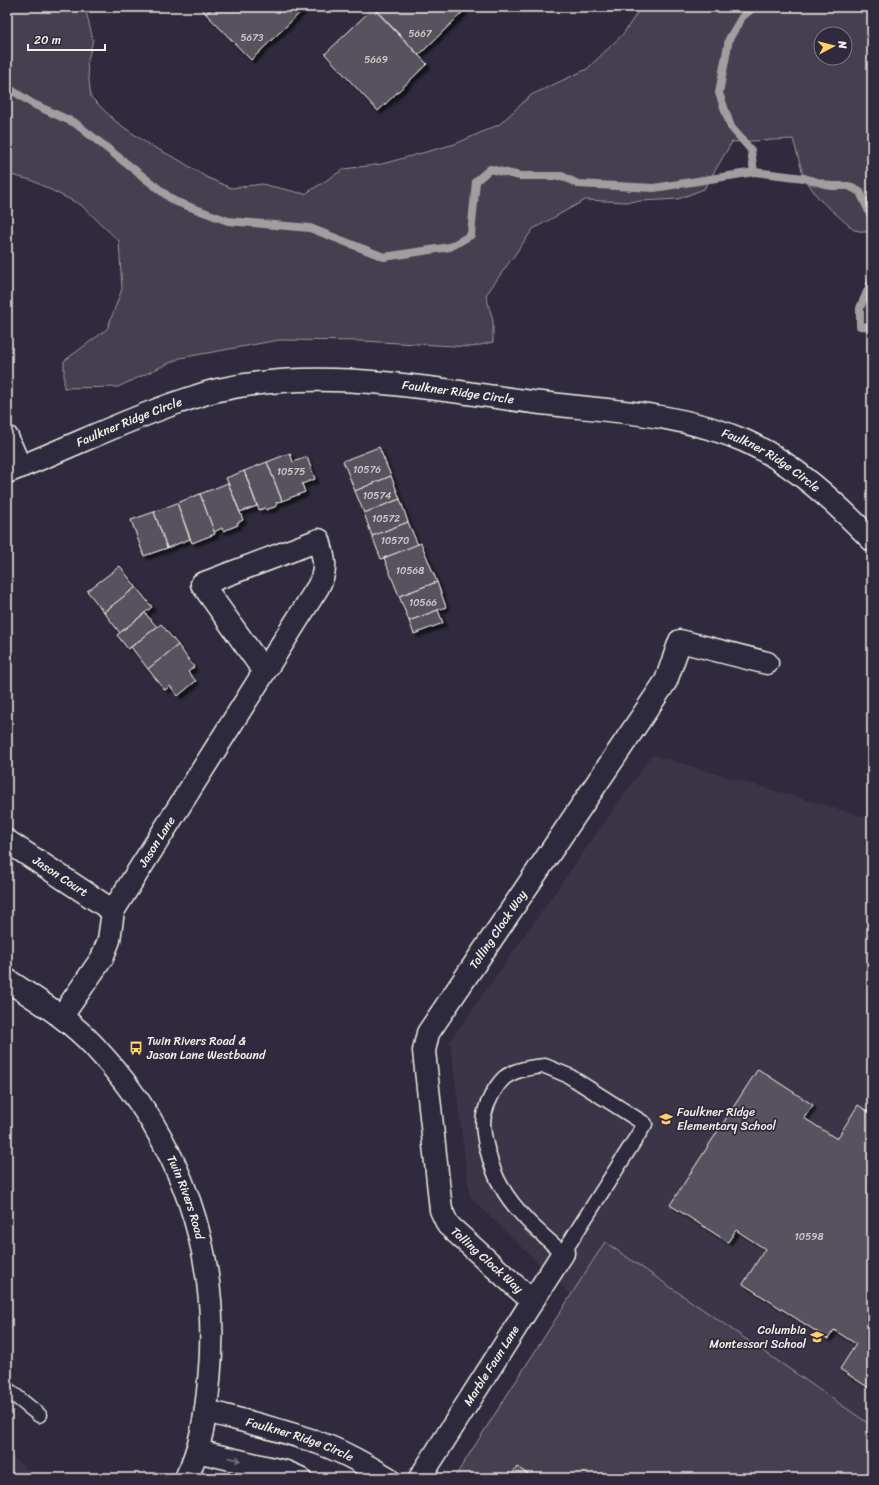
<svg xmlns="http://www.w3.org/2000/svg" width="879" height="1485" font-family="Sriracha,sans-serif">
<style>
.built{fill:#3b3647}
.green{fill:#454050;stroke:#9c989c;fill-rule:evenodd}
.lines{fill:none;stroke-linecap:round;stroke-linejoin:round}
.stream{stroke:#a19ea0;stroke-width:8}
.building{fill:#56525f;stroke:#f4f1e8;filter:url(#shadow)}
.service-casing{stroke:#f4f1e8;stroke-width:17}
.minor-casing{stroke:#f4f1e8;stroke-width:25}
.tertiary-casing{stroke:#f4f1e8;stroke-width:25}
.service{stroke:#2f2a3d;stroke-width:14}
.minor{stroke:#2f2a3d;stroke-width:22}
.tertiary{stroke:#2f2a3d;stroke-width:22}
.oneway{stroke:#747079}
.labels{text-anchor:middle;stroke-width:3.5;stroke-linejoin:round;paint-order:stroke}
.number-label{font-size:10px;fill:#ccc9c6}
.street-label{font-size:12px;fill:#f4f1e8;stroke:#2f2a3d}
.poi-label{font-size:12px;fill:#f4f1e8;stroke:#2f2a3d;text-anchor:start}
</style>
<defs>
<filter id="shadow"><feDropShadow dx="3.5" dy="3.5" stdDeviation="1" flood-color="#0009"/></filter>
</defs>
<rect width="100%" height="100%" fill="#2f2a3d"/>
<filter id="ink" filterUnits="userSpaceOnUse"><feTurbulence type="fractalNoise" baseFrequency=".025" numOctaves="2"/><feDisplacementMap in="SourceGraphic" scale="8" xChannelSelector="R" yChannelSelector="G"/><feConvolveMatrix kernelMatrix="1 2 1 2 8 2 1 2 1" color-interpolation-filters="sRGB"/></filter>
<g filter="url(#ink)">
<!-- built -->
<g class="built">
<polygon points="652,755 872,819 872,1426 605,1242 571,1295 470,1197 450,1041"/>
<polygon points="7,1453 38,1478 7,1478"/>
</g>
<!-- green -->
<g class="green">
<path d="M 7,7 L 85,7 L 93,40 L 87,64 L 91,97 L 115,121 L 148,144 L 179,160 L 206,177 L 231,188 L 262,184 L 305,194 L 344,169 L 382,164 L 455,144 L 500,124 L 531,95 L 587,69 L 623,34 L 641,7 L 872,7 L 872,233 L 854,230 L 820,200 L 804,178 L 793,139 L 732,142 L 704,189 L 678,199 L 625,202 L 585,200 L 533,229 L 486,295 L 493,321 L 493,342 L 472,347 L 363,341 L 279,340 L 180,358 L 118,387 L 64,388 L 64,361 L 107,329 L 122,289 L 119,241 L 81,205 L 31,180 L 7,174 ZM 821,34 L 845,34 L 845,58 L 821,58 Z"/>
<polygon points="605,1242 872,1426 872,1478 454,1478"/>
</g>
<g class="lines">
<!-- stream -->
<g class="stream">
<polyline points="754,7 742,17 729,39 719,93 731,127 751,150 754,172"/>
<polyline points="7,87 33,104 75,123 174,201 228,221 310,228 384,257 450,247 471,235 476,181 490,169 520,176 562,176 578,184 654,188 754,172 804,178 831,186 849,186 860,192 872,218"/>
<polyline points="872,280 860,308 860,326 872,327"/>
</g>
</g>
<!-- building -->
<g class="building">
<polygon points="200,7 213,7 206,14"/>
<polygon points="213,7 304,7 305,8 251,60 206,14"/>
<polygon points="373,7 461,7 464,11 419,55"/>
<polygon points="373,8 427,64 378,111 325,54"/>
<polygon points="379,447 391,476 355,491 343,461"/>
<polygon points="290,453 293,462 307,457 315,479 302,484 305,492 282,501 267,462"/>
<polygon points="267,462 282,501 276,503 277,506 266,510 265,508 259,510 244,471"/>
<polygon points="244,471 257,506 240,512 226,478"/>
<polygon points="391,476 400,499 364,513 355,491"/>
<polygon points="228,483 243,520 237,523 238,525 223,531 222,528 214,532 200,494"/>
<polygon points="200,494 215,534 192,543 177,503"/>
<polygon points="400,499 408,522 372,536 364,513"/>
<polygon points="177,503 190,539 167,548 154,512"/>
<polygon points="154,512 167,548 144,556 131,520"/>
<polygon points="408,522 418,545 381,559 372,536"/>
<polygon points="421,543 437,582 399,596 384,558"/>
<polygon points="120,566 136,587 104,612 87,591"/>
<polygon points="437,582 446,607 409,621 399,596"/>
<polygon points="136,587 152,607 120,633 104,612"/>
<polygon points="438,610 443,623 414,634 409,621"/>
<polygon points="145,613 157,627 128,649 117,635"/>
<polygon points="161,624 178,645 148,669 131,647"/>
<polygon points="178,645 194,667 188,672 196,681 178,696 170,686 165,690 148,669"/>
<polygon points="758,1069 813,1105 804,1118 837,1139 858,1105 872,1114 872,1390 840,1369 856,1344 834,1330 828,1339 743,1284 765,1249 736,1230 728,1242 670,1205"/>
<polygon points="517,1467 534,1478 510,1478"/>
</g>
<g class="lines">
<!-- service casing -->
<g class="service-casing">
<g id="service">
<path d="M 545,1066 L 569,1076 L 645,1124 L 563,1253 C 540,1233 516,1213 501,1186 C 492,1171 480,1132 484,1115 C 487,1102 495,1087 504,1078 C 515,1069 532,1067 545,1066 Z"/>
<polyline points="7,1389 39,1415"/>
</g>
</g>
<!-- minor casing -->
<g class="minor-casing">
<g id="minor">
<polyline points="7,437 20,467"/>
<path id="s1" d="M 7,472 C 65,450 120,422 179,402 C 192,398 205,393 218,390 C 325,366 434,390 541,403 C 609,411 681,413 745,441 C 792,462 836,503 872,540"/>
<path id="s2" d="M 7,841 L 113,911"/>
<path id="s3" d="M 62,1016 L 102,958 L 109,940 L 113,911 L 318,587 C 328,568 324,559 319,540 L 202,584 L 264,671"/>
<path id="s4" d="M 532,1301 L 448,1225 L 441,1210 L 424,1051 L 428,1033 L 666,681 L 680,641 L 767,663"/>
<path id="s5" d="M 206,1411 C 244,1421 282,1430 319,1443 C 344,1452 366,1465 388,1478"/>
<polyline points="197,1451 286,1472 300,1478"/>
<path id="s6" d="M 420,1478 L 563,1253"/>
</g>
</g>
<!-- tertiary casing -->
<g class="tertiary-casing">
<g id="tertiary">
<path id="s7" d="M 7,980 C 37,1000 69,1019 94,1046 C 181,1139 222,1254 209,1381 C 206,1415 201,1448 186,1478"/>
</g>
</g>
<!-- service -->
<use href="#service" class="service"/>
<!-- minor -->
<use href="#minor" class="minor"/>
<!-- tertiary -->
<use href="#tertiary" class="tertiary"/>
</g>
<!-- one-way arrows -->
<defs><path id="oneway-shaft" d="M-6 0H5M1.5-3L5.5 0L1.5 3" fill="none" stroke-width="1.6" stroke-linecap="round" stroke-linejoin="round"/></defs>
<use class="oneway" href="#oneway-shaft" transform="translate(235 1459) rotate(13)"/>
</g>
<!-- icons -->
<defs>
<g id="bus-bare" transform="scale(1.08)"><path d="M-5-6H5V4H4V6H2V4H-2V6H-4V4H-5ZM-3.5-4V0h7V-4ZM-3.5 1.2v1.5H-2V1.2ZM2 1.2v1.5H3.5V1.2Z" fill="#ffd166" stroke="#2f2a3d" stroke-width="2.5" paint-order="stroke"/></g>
<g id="school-bare" transform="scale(1.08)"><path d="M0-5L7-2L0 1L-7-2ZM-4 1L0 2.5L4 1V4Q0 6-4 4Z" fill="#ffd166" stroke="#2f2a3d" stroke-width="2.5" paint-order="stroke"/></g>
</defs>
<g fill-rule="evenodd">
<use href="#bus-bare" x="136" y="1048"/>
<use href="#school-bare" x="666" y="1119"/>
<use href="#school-bare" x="817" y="1337"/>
</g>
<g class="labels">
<!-- number labels -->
<g class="number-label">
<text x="420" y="37">5667</text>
<text x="252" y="41">5673</text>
<text x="376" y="63">5669</text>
<text x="367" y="473">10576</text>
<text x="291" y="475">10575</text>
<text x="377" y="499">10574</text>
<text x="386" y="522">10572</text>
<text x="395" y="544">10570</text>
<text x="410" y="574">10568</text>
<text x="423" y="606">10566</text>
<text x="809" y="1240">10598</text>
</g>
<!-- street labels -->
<g class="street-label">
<text dy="4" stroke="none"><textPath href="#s1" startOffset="468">Faulkner Ridge Circle</textPath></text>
<text dy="4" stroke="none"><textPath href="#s1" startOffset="132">Faulkner Ridge Circle</textPath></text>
<text dy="4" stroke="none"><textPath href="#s1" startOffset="792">Faulkner Ridge Circle</textPath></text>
<text dy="4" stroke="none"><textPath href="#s3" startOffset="201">Jason Lane</textPath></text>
<text dy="4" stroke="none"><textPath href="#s2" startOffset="64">Jason Court</textPath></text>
<text dy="4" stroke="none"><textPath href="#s4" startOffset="433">Tolling Clock Way</textPath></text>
<text dy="4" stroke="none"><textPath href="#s7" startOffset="288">Twin Rivers Road</textPath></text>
<text transform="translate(487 1260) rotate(42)" y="4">Tolling Clock Way</text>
<text dy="4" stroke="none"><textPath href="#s6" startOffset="133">Marble Faun Lane</textPath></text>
<text dy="4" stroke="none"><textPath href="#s5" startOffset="98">Faulkner Ridge Circle</textPath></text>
</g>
<!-- poi labels -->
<g class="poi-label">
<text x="147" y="1045">Twin Rivers Road &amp;<tspan x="147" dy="14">Jason Lane Westbound</tspan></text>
<text x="677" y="1116">Faulkner Ridge<tspan x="677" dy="14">Elementary School</tspan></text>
<text x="806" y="1334" text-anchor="end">Columbia<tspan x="806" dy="14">Montessori School</tspan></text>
</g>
</g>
<!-- margin -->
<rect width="879" height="1485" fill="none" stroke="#2f2a3d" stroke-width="24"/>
<rect x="12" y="12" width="855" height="1461" fill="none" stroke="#f4f1e8" stroke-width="1.5" filter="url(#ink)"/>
<!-- north arrow -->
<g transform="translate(833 46) rotate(83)"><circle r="19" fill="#2f2a3d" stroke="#7e7a81"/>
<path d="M0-3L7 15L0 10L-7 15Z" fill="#ffd166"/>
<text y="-6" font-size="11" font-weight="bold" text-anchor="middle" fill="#f4f1e8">N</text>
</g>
<!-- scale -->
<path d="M28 44v6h77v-6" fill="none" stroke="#f4f1e8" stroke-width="2"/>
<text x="34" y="44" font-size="12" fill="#f4f1e8" stroke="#2f2a3d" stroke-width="3" paint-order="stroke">20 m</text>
</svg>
